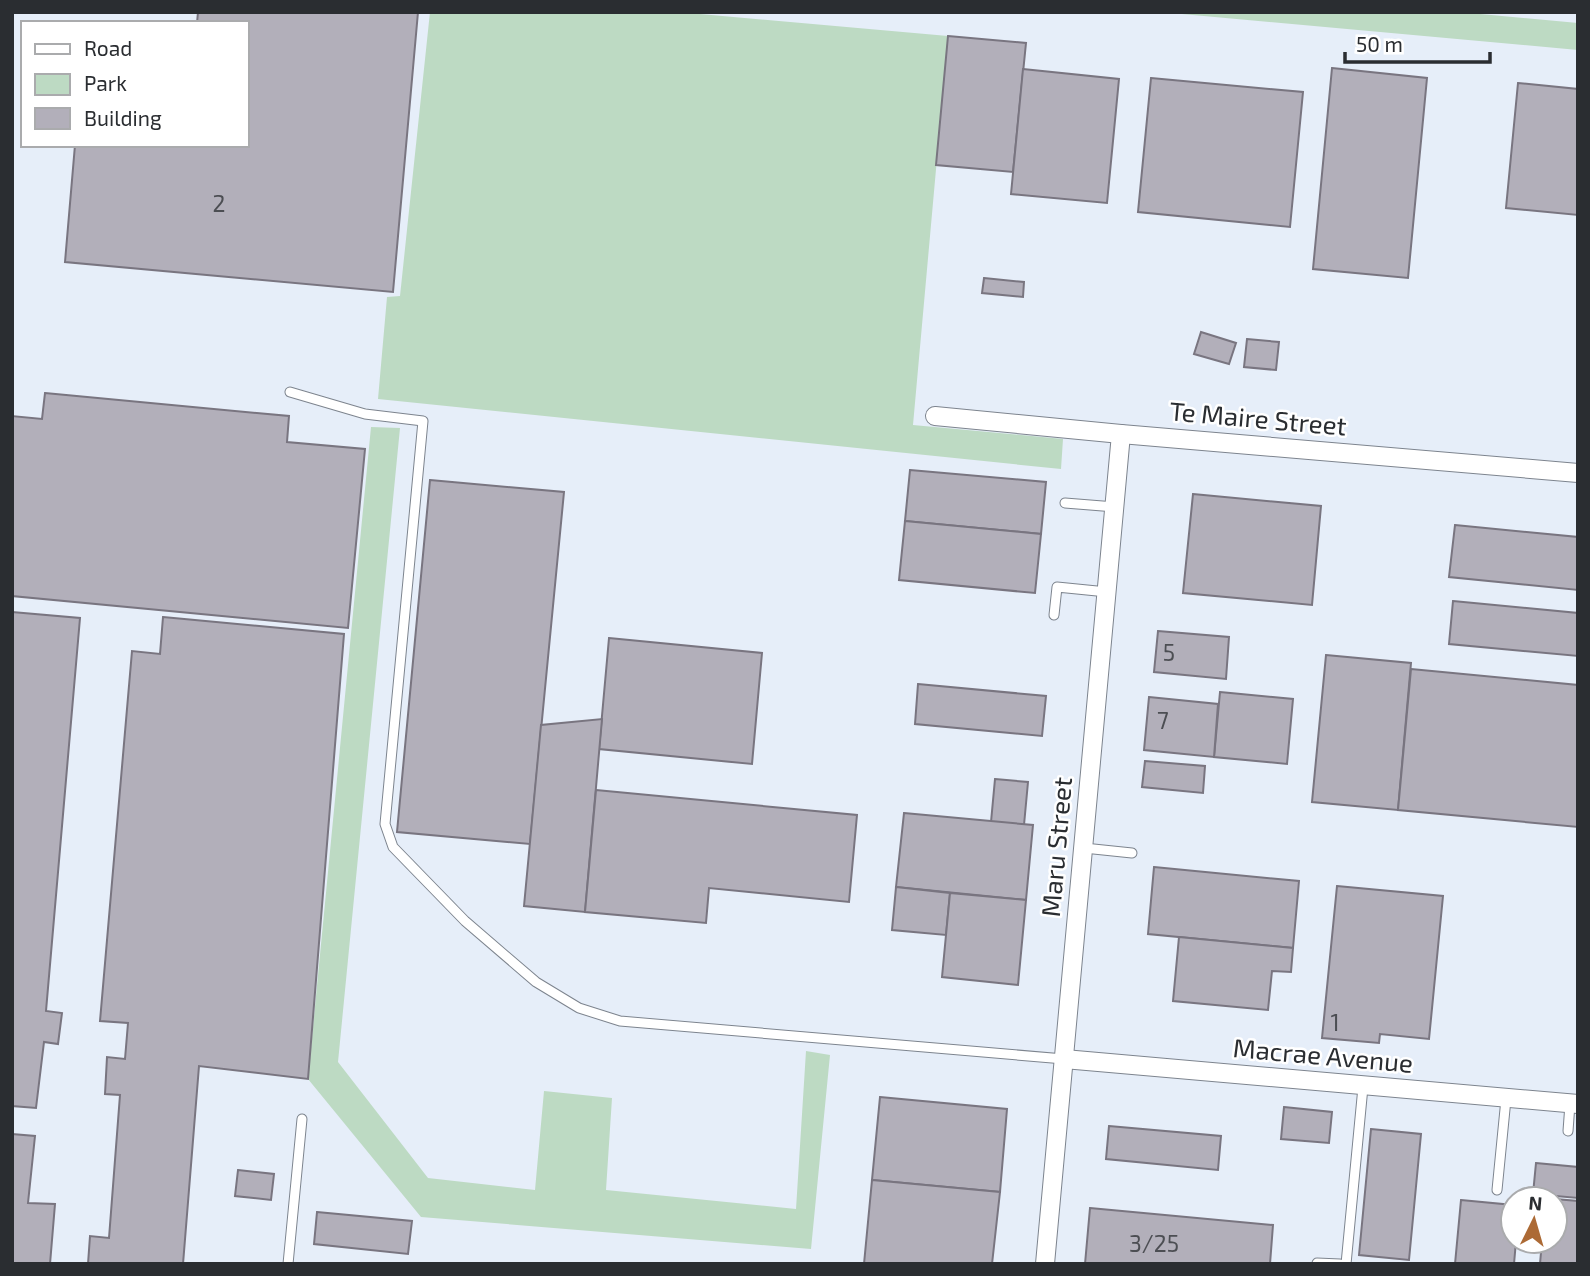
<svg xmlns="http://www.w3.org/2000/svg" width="1590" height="1276" font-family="'Exo 2',sans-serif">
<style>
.green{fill:#bddac3}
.building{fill:#b2afba;stroke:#797580;stroke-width:2}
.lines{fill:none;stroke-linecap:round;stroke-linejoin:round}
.lane-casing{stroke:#7d848e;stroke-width:11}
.street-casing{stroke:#7d848e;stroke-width:20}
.lane{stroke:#fff;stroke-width:9}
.street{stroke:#fff;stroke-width:18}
.labels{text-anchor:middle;stroke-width:5;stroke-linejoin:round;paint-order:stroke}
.number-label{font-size:23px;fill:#4c4e53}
.street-label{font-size:26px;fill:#2a2d31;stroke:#fff}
</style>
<rect width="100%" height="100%" fill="#e6eef9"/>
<!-- green -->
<g class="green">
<polygon points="430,12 678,12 948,36 913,425 1063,439 1061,469 378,399 387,297 400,296"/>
<polygon points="1160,12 1459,12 1578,23 1578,50"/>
<polygon points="371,427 400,428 338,1062 428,1178 535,1190 544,1091 612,1098 606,1190 796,1209 806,1051 830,1055 811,1249 421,1217 308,1079"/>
</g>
<!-- building -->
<g class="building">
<polygon points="198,12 418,12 393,292 65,262 75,145 247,145 247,23 197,23"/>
<polygon points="948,36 1026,43 1013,172 936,165"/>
<polygon points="1332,68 1427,78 1408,278 1313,269"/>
<polygon points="1023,69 1119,79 1107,203 1011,194"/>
<polygon points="1151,78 1303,92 1290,227 1138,212"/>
<polygon points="1518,83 1578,89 1578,215 1506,208"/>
<polygon points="984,278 1024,282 1023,297 982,293"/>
<polygon points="1201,332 1236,343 1229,364 1194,354"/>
<polygon points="1247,339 1279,342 1276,370 1244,367"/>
<polygon points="45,393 289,416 287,442 365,449 348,628 12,596 12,416 42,419"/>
<polygon points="910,470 1046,482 1041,534 905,521"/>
<polygon points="430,480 564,492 530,844 397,832"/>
<polygon points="1193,494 1321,506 1312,605 1183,593"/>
<polygon points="905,521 1041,534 1035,593 899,580"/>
<polygon points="1455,525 1578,537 1578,590 1449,577"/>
<polygon points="1453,601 1578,613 1578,656 1449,644"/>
<polygon points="12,612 80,618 46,1011 62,1013 58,1044 44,1042 36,1108 12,1106"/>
<polygon points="163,617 344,634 308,1079 199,1066 183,1264 88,1264 90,1236 109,1238 120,1095 105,1094 107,1057 125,1059 128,1023 100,1021 132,651 160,654"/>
<polygon points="1158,631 1229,637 1226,679 1154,672"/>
<polygon points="609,638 762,653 752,764 599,749"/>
<polygon points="1326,655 1411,663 1398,810 1312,802"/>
<polygon points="1411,669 1578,685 1578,827 1398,810"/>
<polygon points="918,684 1046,696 1042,736 915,724"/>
<polygon points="1220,692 1293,699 1287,764 1214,757"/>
<polygon points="1149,697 1218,704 1214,757 1144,750"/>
<polygon points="602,719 585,912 524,906 541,725"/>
<polygon points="1145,761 1205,766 1203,793 1142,787"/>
<polygon points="995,779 1028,782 1024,825 991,822"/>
<polygon points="596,790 857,815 849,902 709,888 706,923 585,912"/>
<polygon points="904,813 1033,825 1026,900 896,887"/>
<polygon points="1154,867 1299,881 1293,948 1148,934"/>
<polygon points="1337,886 1443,896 1429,1039 1380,1034 1379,1043 1322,1038"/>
<polygon points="896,887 950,893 946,935 892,930"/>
<polygon points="950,893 1026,900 1018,985 942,977"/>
<polygon points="1179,937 1293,948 1291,972 1272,971 1268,1010 1173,1001"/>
<polygon points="880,1097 1007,1109 1000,1192 872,1180"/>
<polygon points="1284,1107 1332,1112 1329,1143 1281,1139"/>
<polygon points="1109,1126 1221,1136 1218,1170 1106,1159"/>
<polygon points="1371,1129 1421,1134 1409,1260 1359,1255"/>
<polygon points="12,1134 35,1136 28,1203 55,1204 50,1264 12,1264"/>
<polygon points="1536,1163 1578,1167 1578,1198 1533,1194"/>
<polygon points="238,1170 274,1174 271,1200 235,1196"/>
<polygon points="872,1180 1000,1192 992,1264 864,1264"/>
<polygon points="1555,1199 1578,1201 1578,1264 1540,1264 1542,1241 1555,1241"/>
<polygon points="1461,1200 1513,1205 1513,1241 1516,1241 1514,1264 1455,1264"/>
<polygon points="1090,1208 1273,1225 1270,1264 1085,1264"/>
<polygon points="317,1212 412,1221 408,1254 314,1244"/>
</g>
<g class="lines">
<!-- lane casing -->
<g class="lane-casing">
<g id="lane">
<polyline points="290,392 365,414 423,421 385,824 393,847 465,921 536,982 579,1008 620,1021 1064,1059"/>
<polyline points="1065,503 1115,507"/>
<polyline points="1054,615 1057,587 1107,592"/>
<polyline points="1084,848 1132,853"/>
<polyline points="1568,1131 1570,1104"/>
<polyline points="1497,1190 1506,1099"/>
<polyline points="1317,1263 1340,1264"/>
<polyline points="288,1264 302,1119"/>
<polyline points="1346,1264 1363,1087"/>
</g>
</g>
<!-- street casing -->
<g class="street-casing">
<g id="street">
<polyline points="935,416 1121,434 1578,473"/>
<polyline points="1064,1059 1578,1104"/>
<polyline points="1045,1264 1121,434"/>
</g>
</g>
<!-- lane -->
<use href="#lane" class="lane"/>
<!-- street -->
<use href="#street" class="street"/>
</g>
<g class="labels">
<!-- number labels -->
<g class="number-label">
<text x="219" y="212">2</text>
<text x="1169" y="661">5</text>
<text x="1163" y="729">7</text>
<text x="1335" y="1031">1</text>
<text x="1154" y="1252">3/25</text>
</g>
<!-- street labels -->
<g class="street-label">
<text transform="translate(1258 419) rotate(5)" y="9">Te Maire Street</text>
<text transform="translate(1057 847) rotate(-85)" y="9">Maru Street</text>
<text transform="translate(1323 1056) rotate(5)" y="9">Macrae Avenue</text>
</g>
</g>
<!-- border -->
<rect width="1590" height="1276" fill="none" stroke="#2a2d31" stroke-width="28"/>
<!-- legend -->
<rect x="21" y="21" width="228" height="126" fill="#ffffff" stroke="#aaabad" stroke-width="2"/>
<rect x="35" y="44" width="35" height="10" fill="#ffffff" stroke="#aaabad" stroke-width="2"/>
<text x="84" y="56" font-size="21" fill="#2a2d31">Road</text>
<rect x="35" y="74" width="35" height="21" fill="#bddac3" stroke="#aaabad" stroke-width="2"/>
<text x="84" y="91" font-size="21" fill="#2a2d31">Park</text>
<rect x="35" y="108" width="35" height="21" fill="#b2afba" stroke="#aaabad" stroke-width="2"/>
<text x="84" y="126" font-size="21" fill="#2a2d31">Building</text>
<!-- north arrow -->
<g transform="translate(1534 1220) rotate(5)"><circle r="33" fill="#ffffff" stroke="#aaabad" stroke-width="2"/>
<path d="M0-5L12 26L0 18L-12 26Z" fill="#ac6a35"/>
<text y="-10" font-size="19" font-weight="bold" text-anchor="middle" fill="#2a2d31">N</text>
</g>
<!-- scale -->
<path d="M1345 52v10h145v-10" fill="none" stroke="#2a2d31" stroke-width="3.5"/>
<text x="1356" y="52" font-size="21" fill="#2a2d31" stroke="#ffffff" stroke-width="5" paint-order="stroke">50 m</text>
</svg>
